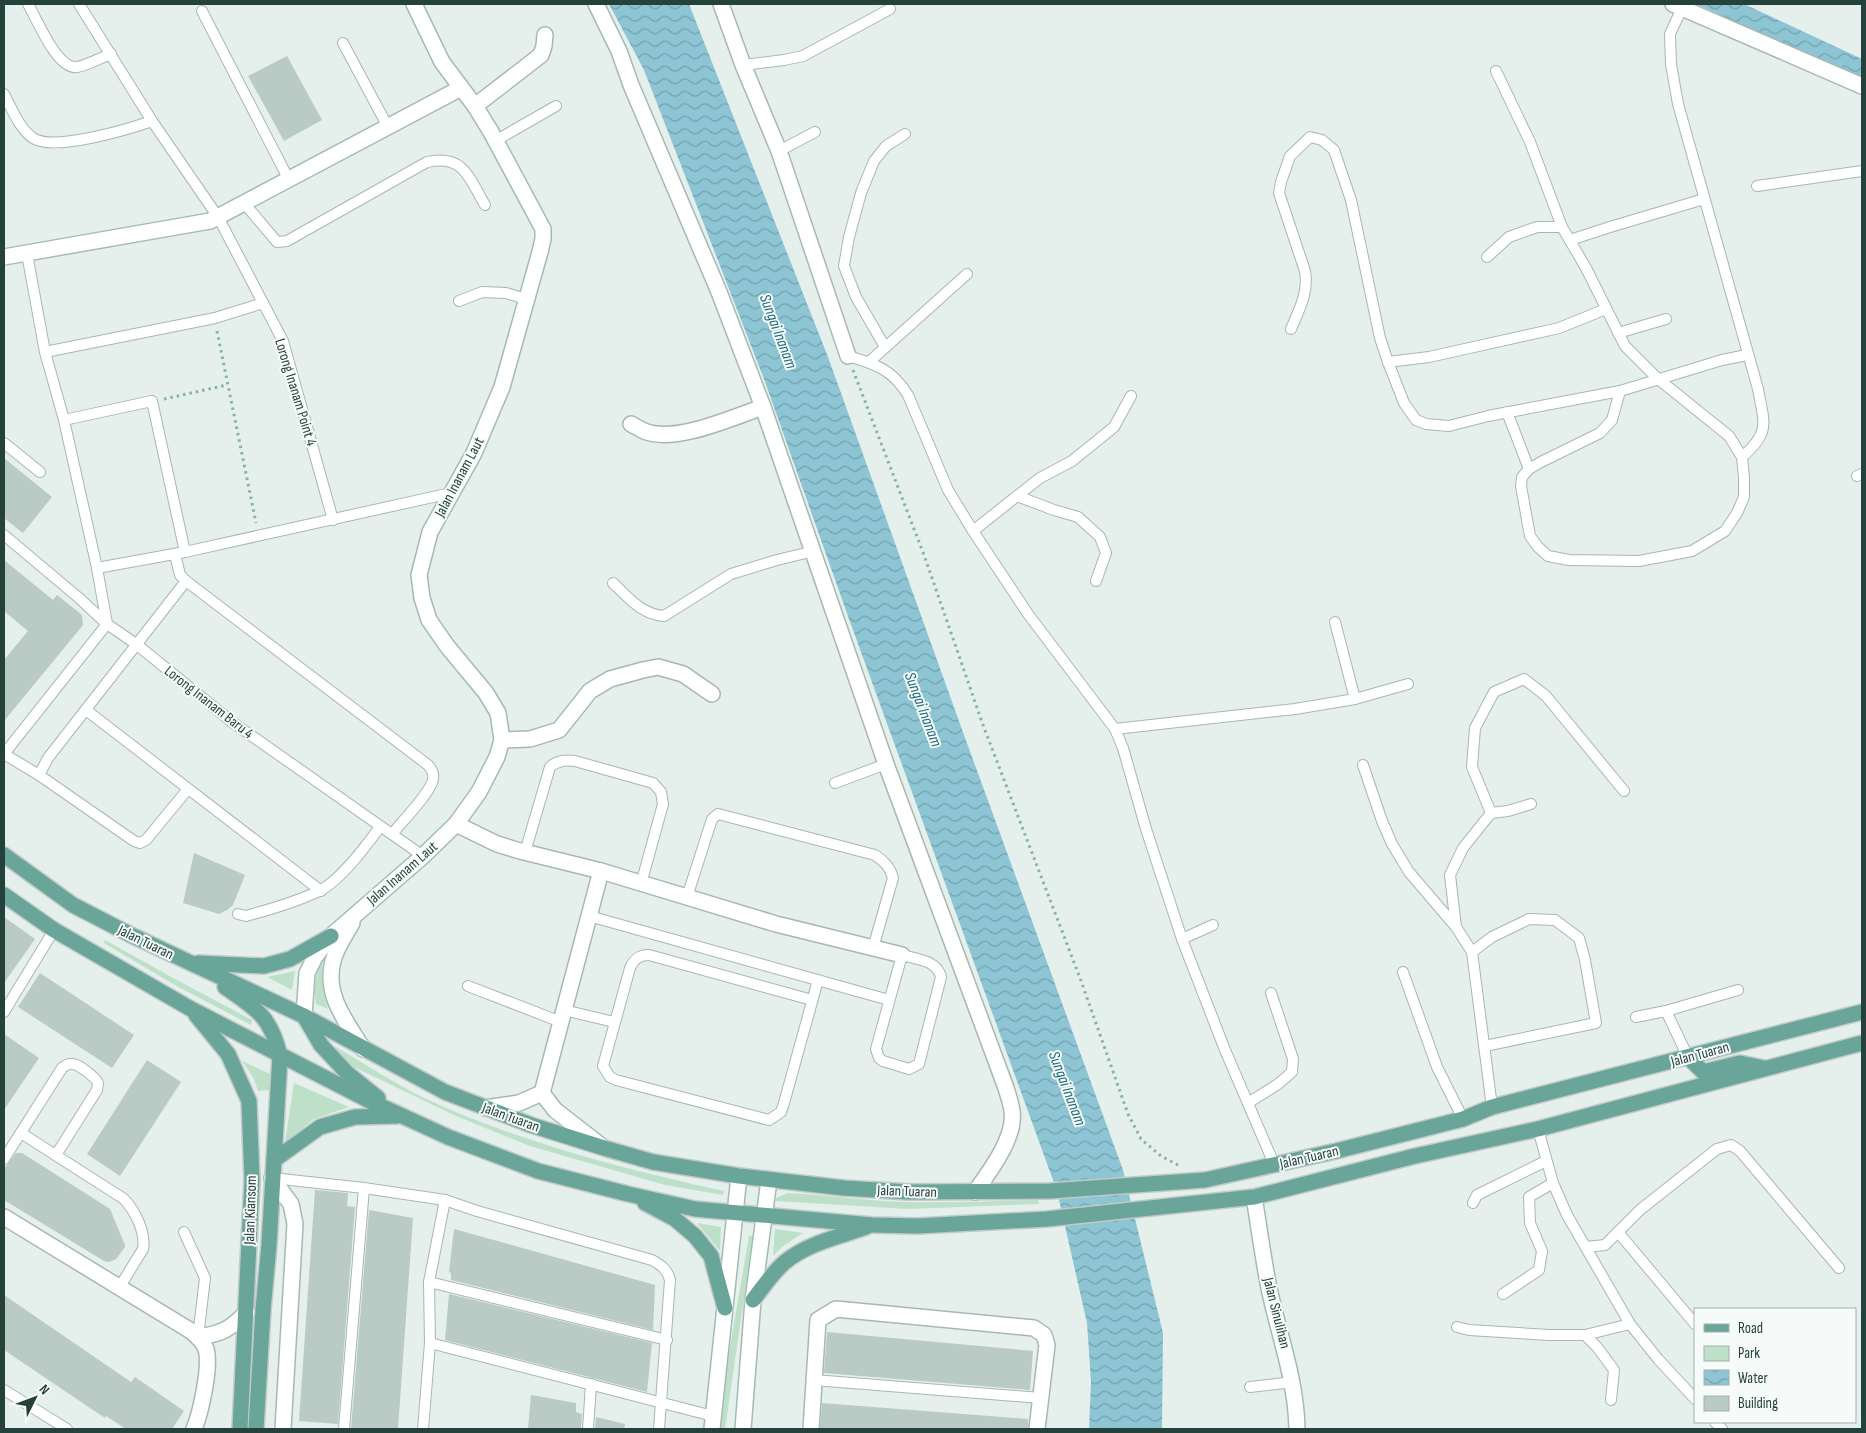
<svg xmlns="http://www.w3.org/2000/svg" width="1866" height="1433" font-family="'Sofia Sans Condensed',sans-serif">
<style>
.green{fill:#bee0c9}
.water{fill:url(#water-waves)}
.building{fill:#bacac4}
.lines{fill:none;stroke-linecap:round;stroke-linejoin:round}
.lane-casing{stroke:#a7b8b3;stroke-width:12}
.street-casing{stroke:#a7b8b3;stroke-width:18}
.secondary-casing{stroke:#a3bbb4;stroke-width:18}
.primary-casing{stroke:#c2cac8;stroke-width:18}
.path{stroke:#85b3a7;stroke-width:3;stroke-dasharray:2.5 4;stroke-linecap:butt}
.lane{stroke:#fff;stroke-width:10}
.street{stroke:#fff;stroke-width:15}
.secondary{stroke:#fff;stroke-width:15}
.primary{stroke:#69a599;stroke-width:15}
.labels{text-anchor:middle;stroke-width:4;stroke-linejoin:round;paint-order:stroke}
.street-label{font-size:15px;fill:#24423b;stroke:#f6fbf9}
.water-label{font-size:16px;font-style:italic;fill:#1c6a80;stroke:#f6fbf9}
</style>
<defs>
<pattern id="water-waves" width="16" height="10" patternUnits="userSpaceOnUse" patternTransform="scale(1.25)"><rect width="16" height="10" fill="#8dc5d4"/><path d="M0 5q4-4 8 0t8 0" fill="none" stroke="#73a2ad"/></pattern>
</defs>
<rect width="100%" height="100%" fill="#e5efeb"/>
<!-- green -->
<g class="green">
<polygon points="105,940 175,979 252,1020 251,1025 173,984 104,943"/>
<path d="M 323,957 C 321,976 323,991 328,1009 L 316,1004 C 313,986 316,974 323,957 Z"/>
<polygon points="295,971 292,990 267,977"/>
<path d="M 336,1047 C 365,1064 394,1083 424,1098 C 519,1142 622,1169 724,1191 L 723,1195 L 665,1185 L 530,1146 L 456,1116 L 354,1067 L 341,1059 L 334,1050 Z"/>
<polygon points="242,1061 270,1074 269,1090 258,1091 254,1079"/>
<polygon points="294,1083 349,1107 314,1119 285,1142"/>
<path d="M 788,1193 C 828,1195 867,1201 907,1202 C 951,1203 994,1201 1038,1200 L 1039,1204 L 907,1209 L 776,1201 L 776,1198 Z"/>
<polygon points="697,1223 721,1227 720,1251"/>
<polygon points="775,1229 803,1233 783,1246 773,1256"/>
<polygon points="749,1236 753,1236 725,1429 716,1429"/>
</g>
<!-- water -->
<g class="water">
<polygon points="609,4 689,4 828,357 964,735 1123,1170 1163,1333 1162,1429 1089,1429 1091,1382 1087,1323 1057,1191 849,619 764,379 644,70"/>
<polygon points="1697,4 1744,4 1862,59 1862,82"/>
</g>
<!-- building -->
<g class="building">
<polygon points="287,56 322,120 284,141 248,76"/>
<polygon points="4,458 52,497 23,533 4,518"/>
<polygon points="4,560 53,600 57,595 82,615 83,625 4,721 4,660 28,631 4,611"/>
<polygon points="194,853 245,875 233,905 227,910 219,914 183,903"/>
<polygon points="4,917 35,939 4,983"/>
<polygon points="40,973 134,1035 112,1068 18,1007"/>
<polygon points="4,1034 39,1058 4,1110"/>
<polygon points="147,1060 181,1082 120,1176 87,1154"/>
<polygon points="16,1153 22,1153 110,1209 125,1245 125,1247 116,1259 109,1262 104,1261 4,1200 4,1169"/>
<polygon points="315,1190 348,1193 347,1206 355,1207 338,1424 299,1421"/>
<polygon points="369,1210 413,1218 398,1429 351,1429"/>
<polygon points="454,1229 655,1285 653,1330 451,1280 451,1273 449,1272"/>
<polygon points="449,1294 652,1343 647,1392 445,1340"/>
<polygon points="4,1295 131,1382 135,1377 184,1411 172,1429 126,1429 106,1416 105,1418 4,1350"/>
<polygon points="827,1332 1033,1351 1030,1390 824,1373"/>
<polygon points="531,1395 576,1403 576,1412 582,1414 581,1429 528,1429"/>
<polygon points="822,1403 1028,1419 1028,1429 820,1429"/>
<polygon points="596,1417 625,1424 624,1429 595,1429"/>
</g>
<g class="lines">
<!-- lane casing -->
<g class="lane-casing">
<g id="lane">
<path d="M 28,4 C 37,19 57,70 77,67 C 88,65 100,58 111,54"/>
<polyline points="79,4 152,121 218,217 283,341 333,520"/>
<path d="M 1682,8 L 1670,34 L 1671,64 L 1678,104 L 1758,389 C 1764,423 1771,432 1742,457"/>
<polyline points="202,11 289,180"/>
<polyline points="343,43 388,127"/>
<polyline points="743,65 784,60 803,56 890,9"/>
<polyline points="1496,71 1530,142 1562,227 1586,268 1625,346 1657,378 1729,436 1742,457 1744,477 1744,497 1737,513 1725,531 1692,551 1639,561 1569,560 1548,556 1538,547 1530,536 1521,486 1522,477 1529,469 1541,462 1600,433 1612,420 1620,391"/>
<path d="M 4,94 C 12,109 19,128 33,138 C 53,152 129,129 152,121"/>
<polyline points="495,141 556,106"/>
<polyline points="779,151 815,132"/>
<polyline points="1757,186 1862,171"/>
<path d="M 244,203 L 277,242 L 287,241 L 427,162 C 464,154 469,178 485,205"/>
<polyline points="1570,240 1610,227 1704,199"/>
<polyline points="1487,257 1509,237 1537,227 1562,227"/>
<polyline points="459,301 482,292 506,293 526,299"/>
<path d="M 1291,329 C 1299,310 1309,292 1305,271 L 1279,193 L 1281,182 L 1290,156 L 1310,137 L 1322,140 L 1334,150 L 1351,200 L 1380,338 L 1388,362 L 1429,357 L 1559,328 L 1606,309"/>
<polyline points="1618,333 1666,319"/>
<polyline points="885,347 856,297 844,266 849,237 861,193 874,161 886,146 905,134"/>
<polyline points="45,352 215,318 263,303"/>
<path d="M 848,356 C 875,364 892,369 908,395 L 948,490 L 973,531 L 1028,614 L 1115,729 L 1123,748 L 1146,829 L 1182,939 L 1225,1050 L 1275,1166"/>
<polyline points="869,362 967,274"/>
<polyline points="1388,362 1404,403 1416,420 1426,424 1449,426 1488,416 1620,391 1722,360 1747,355"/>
<polyline points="1507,412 1529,469"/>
<polyline points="64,420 152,401 185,552"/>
<polyline points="4,443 40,472"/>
<polyline points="1857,476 1862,474"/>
<polyline points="1017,496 1040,478 1072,461 1114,427 1131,396"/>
<polyline points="973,531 1017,496 1054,510 1078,517 1100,537 1106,553 1096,581"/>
<polyline points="4,535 79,598 107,624 136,644 232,722 423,856"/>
<path d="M 175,554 L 180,575 L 186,581 L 428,765 C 432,770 434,773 433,779 C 432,791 401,823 392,834"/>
<polyline points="97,568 185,552 451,493"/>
<path d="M 613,583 C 629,598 641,614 664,616 L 731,574 L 777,560 L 814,551"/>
<polyline points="1335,622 1355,699"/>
<polyline points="86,710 321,891"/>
<polyline points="1115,729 1295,709 1355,699 1408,684"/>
<polyline points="4,754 107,624 97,568 64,420 45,352 27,254"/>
<polyline points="4,754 39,775 134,841 140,843 146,840 188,789"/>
<polyline points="1363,765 1382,821 1392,844 1409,872 1456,927 1472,952 1492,1107"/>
<polyline points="39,775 48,758 186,581"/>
<polyline points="835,783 886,764"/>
<polyline points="1491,813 1508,811 1531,804"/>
<path d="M 525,852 L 550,767 C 558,760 566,760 575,761 L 653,783 L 661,792 L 663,804 L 641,884"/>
<path d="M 687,897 L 712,819 L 718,814 L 875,855 C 884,861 890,867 893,878 L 873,948"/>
<path d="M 238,914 L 246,916 L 253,914 C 275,908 298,901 319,891 C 340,881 366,846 380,827"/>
<polyline points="589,916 889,1000"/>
<polyline points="1456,927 1450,875 1463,848 1491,813 1472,767 1475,728 1494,692 1524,679 1546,696 1624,791"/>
<polyline points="1182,939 1213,925"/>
<polyline points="1472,952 1492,937 1529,919 1555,920 1579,938 1585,960 1596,1023 1485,1046"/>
<path d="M 902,955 C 916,959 937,960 941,977 L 919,1064 L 909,1069 L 883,1061 L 879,1058 L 876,1049 Z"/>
<polyline points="1403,972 1437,1067 1463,1119"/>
<polyline points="468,986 561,1022"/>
<path d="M 812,1000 L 649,955 C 639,955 634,959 630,968 L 603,1066 L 610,1077 L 616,1080 L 769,1120 L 781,1112 L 784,1103 L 818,980"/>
<polyline points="564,1010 614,1022"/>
<polyline points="4,1012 54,930"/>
<polyline points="1636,1017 1666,1011"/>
<polyline points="1688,1057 1666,1011 1738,990"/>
<polyline points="1248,1103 1278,1084 1292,1072 1293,1059 1271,993"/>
<polyline points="1538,1129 1553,1183 1567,1215 1630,1324 1658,1359 1695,1399"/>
<path d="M 21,1133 L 124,1199 C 135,1211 146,1232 143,1249 L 119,1288"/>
<path d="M 4,1159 L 62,1068 C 65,1066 68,1063 73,1064 C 80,1065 95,1077 98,1083 L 97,1090 L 56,1155"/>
<path d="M 272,1178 L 364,1188 L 445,1200 L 477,1211 L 652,1260 C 661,1265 668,1270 670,1280 L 659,1429"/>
<polyline points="1473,1203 1477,1195 1546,1161"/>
<polyline points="184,1232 205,1278 198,1337"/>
<polyline points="1618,1232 1695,1324"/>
<polyline points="1586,1247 1605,1245 1641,1209 1717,1149 1731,1145 1740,1151 1839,1268"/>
<polyline points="429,1282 667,1340"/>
<polyline points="1503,1294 1539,1270 1542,1251 1530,1223 1529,1197 1553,1183"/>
<polyline points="1457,1327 1469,1330 1549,1335 1585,1335 1630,1324"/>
<polyline points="1585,1335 1597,1347 1614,1370 1611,1400"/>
<polyline points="430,1343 713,1416"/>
<polyline points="814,1380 1041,1398"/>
<polyline points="1250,1387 1293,1382"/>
<polyline points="4,1390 67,1429"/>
<polyline points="1715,1422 1722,1429"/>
<polyline points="344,1429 364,1188"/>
<polyline points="423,1429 430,1343 429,1282 445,1200"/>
<polyline points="588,1429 591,1384"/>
</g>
</g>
<!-- street casing -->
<g class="street-casing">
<g id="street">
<path d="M 596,4 L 619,51 L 631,85 L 719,292 L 763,407 L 886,764 L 1006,1088 C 1008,1095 1011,1103 1012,1111 C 1016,1137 990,1171 975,1192"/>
<polyline points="721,4 743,65 779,151 848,356"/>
<polyline points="1673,4 1862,86"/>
<polyline points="475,106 541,55 544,46 545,35"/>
<path d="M 631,424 C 635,426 640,429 644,431 C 675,444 733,417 763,407"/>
<polyline points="502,740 530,739 559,730 590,691 610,679 643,670 658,667 683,674 712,694"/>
<polyline points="456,824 497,844 520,851 601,871 776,924 902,955"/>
<polyline points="542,1093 555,1110 600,1145"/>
<polyline points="485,1108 519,1103 542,1093 601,871"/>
<polyline points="272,1178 291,1204 295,1224 283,1429"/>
<path d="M 4,1217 L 191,1331 C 197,1336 203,1341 206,1349 C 211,1366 201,1412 194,1429"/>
<path d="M 198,1337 C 222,1334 230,1329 247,1312"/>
<polyline points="811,1429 818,1320 836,1309 1034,1328 1044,1335 1047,1345 1037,1429"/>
</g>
</g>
<!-- secondary casing -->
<g class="secondary-casing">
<g id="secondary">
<polyline points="4,257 210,221 461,88"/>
<path d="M 352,923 C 346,934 336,948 333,961 C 324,995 346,1021 363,1049"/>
<polyline points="304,1016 307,973 315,957 331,936 423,856 456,824 479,792 497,757 502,740 498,713 486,693 447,646 429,620 422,598 419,575 430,532 474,453 502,387 540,252 543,239 543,229 491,132 475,106 442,62 414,4"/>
<path d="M 1254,1197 C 1259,1227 1263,1258 1269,1288 C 1279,1336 1296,1379 1297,1429"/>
<polyline points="712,1429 739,1176"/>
<polyline points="743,1429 753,1300 769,1180"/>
</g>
</g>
<!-- primary casing -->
<g class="primary-casing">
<g id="primary">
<polyline points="4,855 73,905 131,935 304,1016 445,1092 531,1125 604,1148 653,1162 739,1176 844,1188 909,1192 1050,1191 1205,1180 1336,1151 1463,1119 1492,1107 1862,1012"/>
<polyline points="4,895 54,930 191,1009 372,1102 448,1137 538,1171 628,1194 695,1209 872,1225 918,1226 1047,1219 1254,1197 1415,1156 1538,1129 1862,1043"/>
<polyline points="198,963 264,966 290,959 331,936"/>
<path d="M 225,987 C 257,1009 271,1017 280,1056 L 269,1245 L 263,1310 L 256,1429"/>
<polyline points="196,1015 228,1054 249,1101 252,1180 240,1429"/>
<polyline points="304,1016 321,1045 347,1073 378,1098"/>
<polyline points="1688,1057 1703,1072 1740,1063 1764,1068"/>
<polyline points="274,1160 320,1127 355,1117 397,1116"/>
<polyline points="645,1203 675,1219 695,1236 711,1256 725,1308"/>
<path d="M 753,1300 C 763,1287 773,1272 785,1262 C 808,1243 839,1237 866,1227"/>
</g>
</g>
<!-- path -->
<g class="path">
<polyline points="217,331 256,523"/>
<polyline points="853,370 924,555 983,725 1080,978 1128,1114 1141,1139 1161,1156 1180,1166"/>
<polyline points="164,399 227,385"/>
</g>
<!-- lane -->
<use href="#lane" class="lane"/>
<!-- street -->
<use href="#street" class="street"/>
<!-- secondary -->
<use href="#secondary" class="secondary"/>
<!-- primary -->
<use href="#primary" class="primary"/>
</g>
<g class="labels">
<!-- street labels -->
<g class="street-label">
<text transform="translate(296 392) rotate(73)" y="5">Lorong Inanam Point 4</text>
<text transform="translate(459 477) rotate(-62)" y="5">Jalan Inanam Laut</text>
<text transform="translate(209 702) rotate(38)" y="5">Lorong Inanam Baru 4</text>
<text transform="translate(402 873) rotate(-41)" y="5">Jalan Inanam Laut</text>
<text transform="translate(146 942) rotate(26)" y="5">Jalan Tuaran</text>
<text transform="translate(1700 1054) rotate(-15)" y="5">Jalan Tuaran</text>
<text transform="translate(511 1117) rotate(20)" y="5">Jalan Tuaran</text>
<text transform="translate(1309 1157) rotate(-13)" y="5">Jalan Tuaran</text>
<text transform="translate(907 1191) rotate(2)" y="5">Jalan Tuaran</text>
<text transform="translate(250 1210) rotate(-88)" y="5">Jalan Kiansom</text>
<text transform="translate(1277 1313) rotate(76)" y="5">Jalan Sinulihan</text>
</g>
<!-- water labels -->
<g class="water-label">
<text transform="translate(779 331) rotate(69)" y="6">Sungai Inanam</text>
<text transform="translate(924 709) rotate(69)" y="6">Sungai Inanam</text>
<text transform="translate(1068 1088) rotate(69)" y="6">Sungai Inanam</text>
</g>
</g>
<!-- border -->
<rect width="1866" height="1433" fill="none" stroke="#24423b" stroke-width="10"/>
<!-- legend -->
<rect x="1694" y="1308" width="162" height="115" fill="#f6fbf9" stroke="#a2b1ad"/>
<rect x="1704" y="1324" width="25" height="8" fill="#69a599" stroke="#a2b1ad"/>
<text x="1738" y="1333" font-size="15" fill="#24423b">Road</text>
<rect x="1704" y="1346" width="25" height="15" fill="#bee0c9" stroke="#a2b1ad"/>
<text x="1738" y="1358" font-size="15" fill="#24423b">Park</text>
<rect x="1704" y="1370" width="25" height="15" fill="url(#water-waves)" stroke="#a2b1ad"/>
<text x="1738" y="1383" font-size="15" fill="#24423b">Water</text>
<rect x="1704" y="1396" width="25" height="15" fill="#bacac4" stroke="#a2b1ad"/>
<text x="1738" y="1408" font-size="15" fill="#24423b">Building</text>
<!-- north arrow -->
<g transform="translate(35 1398) rotate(48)" stroke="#f6fbf9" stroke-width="4" paint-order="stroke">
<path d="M0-4L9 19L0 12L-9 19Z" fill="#24423b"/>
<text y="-8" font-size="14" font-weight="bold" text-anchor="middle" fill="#24423b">N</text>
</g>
</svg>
